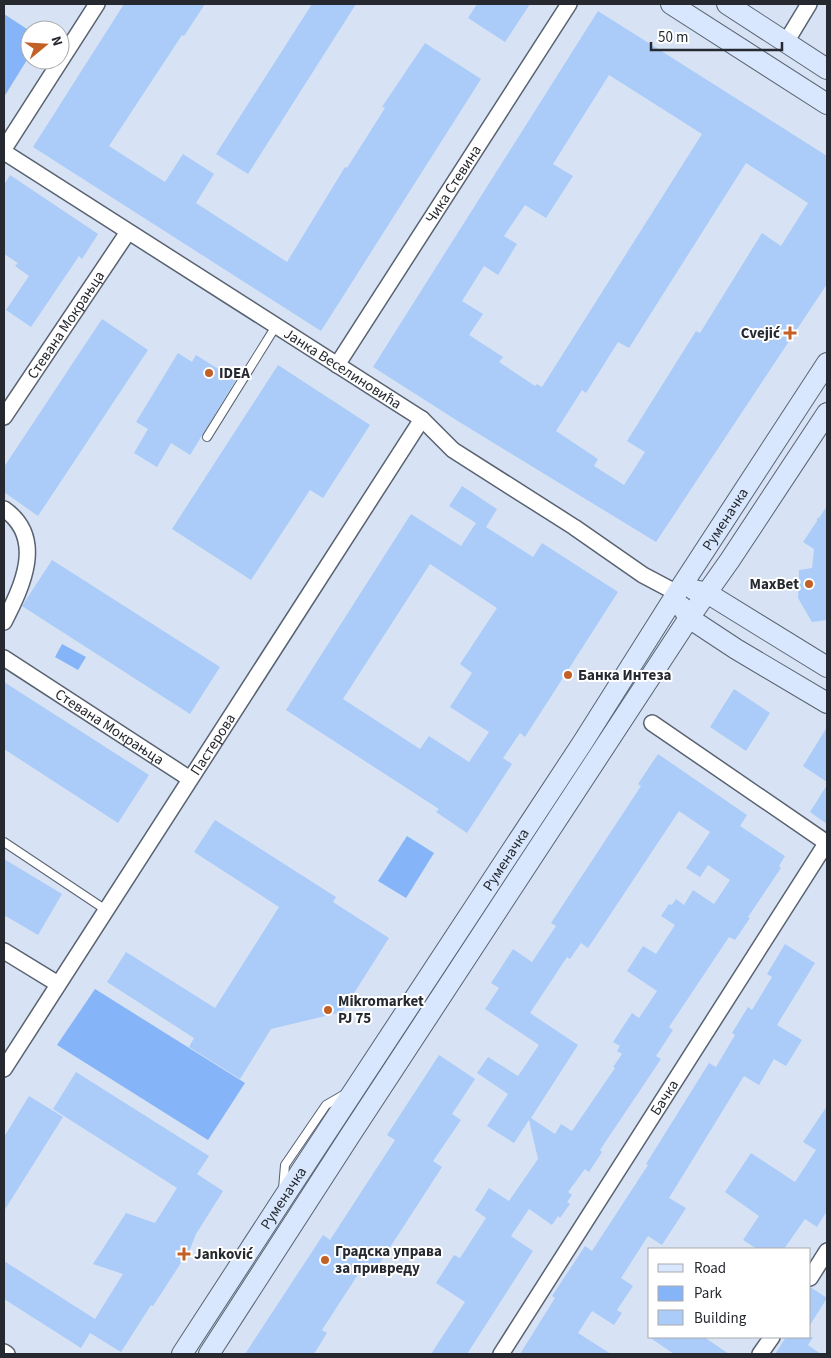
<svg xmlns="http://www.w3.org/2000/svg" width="831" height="1358" font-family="'Source Sans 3',sans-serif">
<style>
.green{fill:#85b4f9}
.building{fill:#abcbf9;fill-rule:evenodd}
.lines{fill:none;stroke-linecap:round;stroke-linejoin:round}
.lane-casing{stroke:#586271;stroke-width:10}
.street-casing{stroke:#586271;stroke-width:18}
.secondary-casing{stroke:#586271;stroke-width:22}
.lane{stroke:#fff;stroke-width:8}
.street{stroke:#fff;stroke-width:15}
.secondary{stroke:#d8e7fd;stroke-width:20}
.poi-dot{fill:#c36025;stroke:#fff;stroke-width:2}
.labels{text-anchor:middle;stroke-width:4;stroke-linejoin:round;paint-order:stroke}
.street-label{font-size:15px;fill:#262a30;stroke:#fff}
.poi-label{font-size:15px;font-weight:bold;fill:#262a30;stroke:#fff;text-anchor:start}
</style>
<rect width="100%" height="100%" fill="#d7e3f4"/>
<!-- green -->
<g class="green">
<polygon points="4,14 30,31 30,55 4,97"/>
<polygon points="62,644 86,657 78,670 55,657"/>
<polygon points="407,836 434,853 406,898 378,881"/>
<polygon points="95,989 245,1083 208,1140 57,1045"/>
</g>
<!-- building -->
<g class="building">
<polygon points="124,4 205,4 184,36 182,35 109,146 165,182 183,154 214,174 196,203 287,262 345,167 347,168 385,108 382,107 425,43 481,79 321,331 33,147"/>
<polygon points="312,4 356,4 248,174 216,154"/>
<polygon points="477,4 530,4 505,42 468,18"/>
<path d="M 598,11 L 827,156 L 827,284 L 656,542 L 461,423 L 373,367 ZM 609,75 L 702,134 L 542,387 L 537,384 L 535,386 L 499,362 L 503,357 L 469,335 L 483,314 L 462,301 L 484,266 L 498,275 L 517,244 L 504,236 L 525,205 L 546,218 L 573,176 L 553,164 ZM 746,163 L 808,203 L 781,246 L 762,233 L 700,333 L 696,331 L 627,441 L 645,452 L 624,485 L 594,466 L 598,459 L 556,431 L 582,390 L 586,393 L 618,342 L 629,348 Z"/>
<polygon points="10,175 98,234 82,259 79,256 31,327 6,310 29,276 15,266 18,263 4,254 4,185"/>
<polygon points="102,319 148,350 38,516 4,492 4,467"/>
<polygon points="178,353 192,362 196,355 236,380 190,455 171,443 157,467 134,453 148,429 136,422"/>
<polygon points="278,365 370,425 323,498 310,490 251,580 172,529"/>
<path d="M 462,486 L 497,509 L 486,527 L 533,557 L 542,543 L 618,592 L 525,737 L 520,733 L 503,758 L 512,764 L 467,833 L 436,812 L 439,809 L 286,710 L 411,514 L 461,546 L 476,523 L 449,506 ZM 430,564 L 497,608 L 460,664 L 472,673 L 450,707 L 489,732 L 469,762 L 429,736 L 420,749 L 343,699 Z"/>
<polygon points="827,506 827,620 812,622 798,598 799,570 812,568 814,549 803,542 817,521 817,518 819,518"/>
<polygon points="52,560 220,667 190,714 22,606"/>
<polygon points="4,682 149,775 118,823 4,749"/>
<polygon points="734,689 770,713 746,751 710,727"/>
<polygon points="827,727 827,782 803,766"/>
<path d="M 658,754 L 747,815 L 740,826 L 785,856 L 779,866 L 781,868 L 748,917 L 750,918 L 735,940 L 729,937 L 669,1027 L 673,1030 L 656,1056 L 661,1059 L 600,1150 L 602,1152 L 589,1172 L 585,1169 L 568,1192 L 572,1195 L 567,1202 L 570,1204 L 560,1218 L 558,1216 L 552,1225 L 529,1209 L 511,1236 L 533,1251 L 467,1354 L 431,1354 L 465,1302 L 436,1283 L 454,1255 L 460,1258 L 486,1218 L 475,1210 L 489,1188 L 509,1201 L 538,1159 L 529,1120 L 514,1143 L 487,1126 L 508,1094 L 477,1073 L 488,1057 L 518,1076 L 539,1045 L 485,1009 L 499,988 L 491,983 L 513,949 L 532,962 L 556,926 L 551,923 L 641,786 L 638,784 ZM 679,811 L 710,832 L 686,868 L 700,877 L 708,865 L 730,880 L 714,904 L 693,890 L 684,905 L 676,899 L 672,905 L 669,904 L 661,916 L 675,925 L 656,954 L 643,946 L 627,971 L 657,991 L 639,1018 L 632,1013 L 613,1042 L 620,1046 L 617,1051 L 622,1054 L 613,1067 L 615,1068 L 572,1131 L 561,1124 L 555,1134 L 531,1118 L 578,1045 L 530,1013 L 567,957 L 570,959 L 581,943 L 588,948 Z"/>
<polygon points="827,785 827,824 810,812"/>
<polygon points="215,820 336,897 333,902 389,938 342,1012 271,1029 240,1079 189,1047 194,1038 107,982 126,952 215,1008 279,907 194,852"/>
<polygon points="4,859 62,894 38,935 4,915"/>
<polygon points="785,944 815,963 777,1025 802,1040 786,1066 774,1059 759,1085 744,1076 669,1198 686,1208 662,1245 648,1236 621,1278 633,1286 617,1310 622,1313 614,1325 592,1311 578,1333 611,1354 520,1354 555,1298 552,1296 585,1246 592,1251 648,1165 646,1164 709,1063 716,1067 735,1035 732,1033 748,1007 752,1010 772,977 767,974"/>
<polygon points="439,1055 475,1079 452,1114 461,1120 433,1161 442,1167 376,1269 366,1262 322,1330 327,1333 314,1354 245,1354 323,1235 330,1240 395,1140 387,1135"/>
<polygon points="76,1072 209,1156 197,1174 223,1191 196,1234 190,1249 153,1306 151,1305 121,1352 90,1333 81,1348 4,1299 4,1261 95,1319 123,1274 93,1264 126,1213 155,1223 177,1188 53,1109"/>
<polygon points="29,1096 63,1117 4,1211 4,1137"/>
<polygon points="827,1106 827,1211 817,1227 805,1219 784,1249 757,1249 743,1240 759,1216 725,1192 751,1153 795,1182 816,1150 803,1142"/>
<polygon points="810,1287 827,1298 810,1325"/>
<polygon points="649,1337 704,1337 729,1354 674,1354"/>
<polygon points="786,1337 813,1337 808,1345 821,1354 775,1354"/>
</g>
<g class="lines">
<!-- lane casing -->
<g class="lane-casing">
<g id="lane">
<polyline points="207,437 276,326"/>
<polyline points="4,842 106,910"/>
<polyline points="283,1189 285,1165 326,1105 345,1094"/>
</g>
</g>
<!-- street casing -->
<g class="street-casing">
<g id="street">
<polyline points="786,42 809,4"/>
<polyline points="4,149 97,4"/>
<path id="s1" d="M 4,152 L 422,419 L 453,450 L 574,527 L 643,575 L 677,593"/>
<path id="s2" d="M 337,365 L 569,4"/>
<path id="s3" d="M 4,417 L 128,232"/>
<path d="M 4,509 C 46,538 22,587 4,622"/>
<path id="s4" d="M 4,658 L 190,779"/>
<polyline points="652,723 827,843"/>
<polyline points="4,951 58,984"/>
<path id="s5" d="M 4,1069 L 422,419"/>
<polyline points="810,1278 827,1251"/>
<polyline points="4,1352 7,1354"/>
<path id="s6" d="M 501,1354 L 827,842"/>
<polyline points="760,1354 772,1337"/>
</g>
</g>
<!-- secondary casing -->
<g class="secondary-casing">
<g id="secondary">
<polyline points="671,4 827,104"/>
<polyline points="727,4 827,69"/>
<polyline points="694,590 707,593 827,667"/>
<polyline points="682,607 689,618 736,649 827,703"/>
<path id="s7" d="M 182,1354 L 282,1200 L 583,742 L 677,593 L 827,363"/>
<polyline points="209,1354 349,1137 689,618 730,560 827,413"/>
</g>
</g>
<!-- lane -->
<use href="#lane" class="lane"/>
<!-- street -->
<use href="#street" class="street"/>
<!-- secondary -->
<use href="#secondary" class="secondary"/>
</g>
<!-- markers -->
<g class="poi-dot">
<path d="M787.5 325.5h5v5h5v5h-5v5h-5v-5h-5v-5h5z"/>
<circle cx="209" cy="373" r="5"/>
<circle cx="809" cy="584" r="5"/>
<circle cx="568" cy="675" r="5"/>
<circle cx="328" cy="1010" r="5"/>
<path d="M181.5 1246.5h5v5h5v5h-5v5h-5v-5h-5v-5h5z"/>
<circle cx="325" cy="1260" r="5"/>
</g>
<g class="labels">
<!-- street labels -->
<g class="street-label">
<text dy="5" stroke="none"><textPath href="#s2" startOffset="215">Чика Стевина</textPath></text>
<text dy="5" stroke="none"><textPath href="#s3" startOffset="111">Стевана Мокрањца</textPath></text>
<text dy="5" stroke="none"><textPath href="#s1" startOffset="402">Јанка Веселиновића</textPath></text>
<text dy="5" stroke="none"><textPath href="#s7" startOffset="996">Руменачка</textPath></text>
<text dy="5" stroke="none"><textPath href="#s4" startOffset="126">Стевана Мокрањца</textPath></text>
<text dy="5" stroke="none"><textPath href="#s5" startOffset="386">Пастерова</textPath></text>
<text dy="5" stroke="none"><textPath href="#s7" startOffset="591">Руменачка</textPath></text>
<text dy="5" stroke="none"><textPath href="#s6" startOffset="304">Бачка</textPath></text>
<text dy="5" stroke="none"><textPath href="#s7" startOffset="186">Руменачка</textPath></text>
</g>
<!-- poi labels -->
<g class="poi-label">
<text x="780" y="338" text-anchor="end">Cvejić</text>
<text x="219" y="378">IDEA</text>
<text x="799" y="589" text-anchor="end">MaxBet</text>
<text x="578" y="680">Банка Интеза</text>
<text x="338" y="1006">Mikromarket<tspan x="338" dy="17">PJ 75</tspan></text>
<text x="335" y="1256">Градска управа<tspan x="335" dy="17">за привреду</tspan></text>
<text x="194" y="1259">Janković</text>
</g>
</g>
<!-- border -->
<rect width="831" height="1358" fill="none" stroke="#262a30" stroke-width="10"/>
<!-- legend -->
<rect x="648" y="1248" width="162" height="90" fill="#ffffff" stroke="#a8aaac"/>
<rect x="658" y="1264" width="25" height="8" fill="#d8e7fd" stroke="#a8aaac"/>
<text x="694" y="1273" font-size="15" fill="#262a30">Road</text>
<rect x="658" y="1286" width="25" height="15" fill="#85b4f9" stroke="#a8aaac"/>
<text x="694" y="1298" font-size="15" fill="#262a30">Park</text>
<rect x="658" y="1310" width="25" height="15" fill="#abcbf9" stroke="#a8aaac"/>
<text x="694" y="1323" font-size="15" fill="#262a30">Building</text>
<!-- north arrow -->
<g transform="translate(45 45) rotate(72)"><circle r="24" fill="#ffffff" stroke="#a8aaac"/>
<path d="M0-4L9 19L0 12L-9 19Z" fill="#c36025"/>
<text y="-8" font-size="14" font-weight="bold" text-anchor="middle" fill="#262a30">N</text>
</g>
<!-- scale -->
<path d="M651 42v8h131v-8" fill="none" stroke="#262a30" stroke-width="2.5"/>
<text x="658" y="42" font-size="15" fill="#262a30" stroke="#ffffff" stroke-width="4" paint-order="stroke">50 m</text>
</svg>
